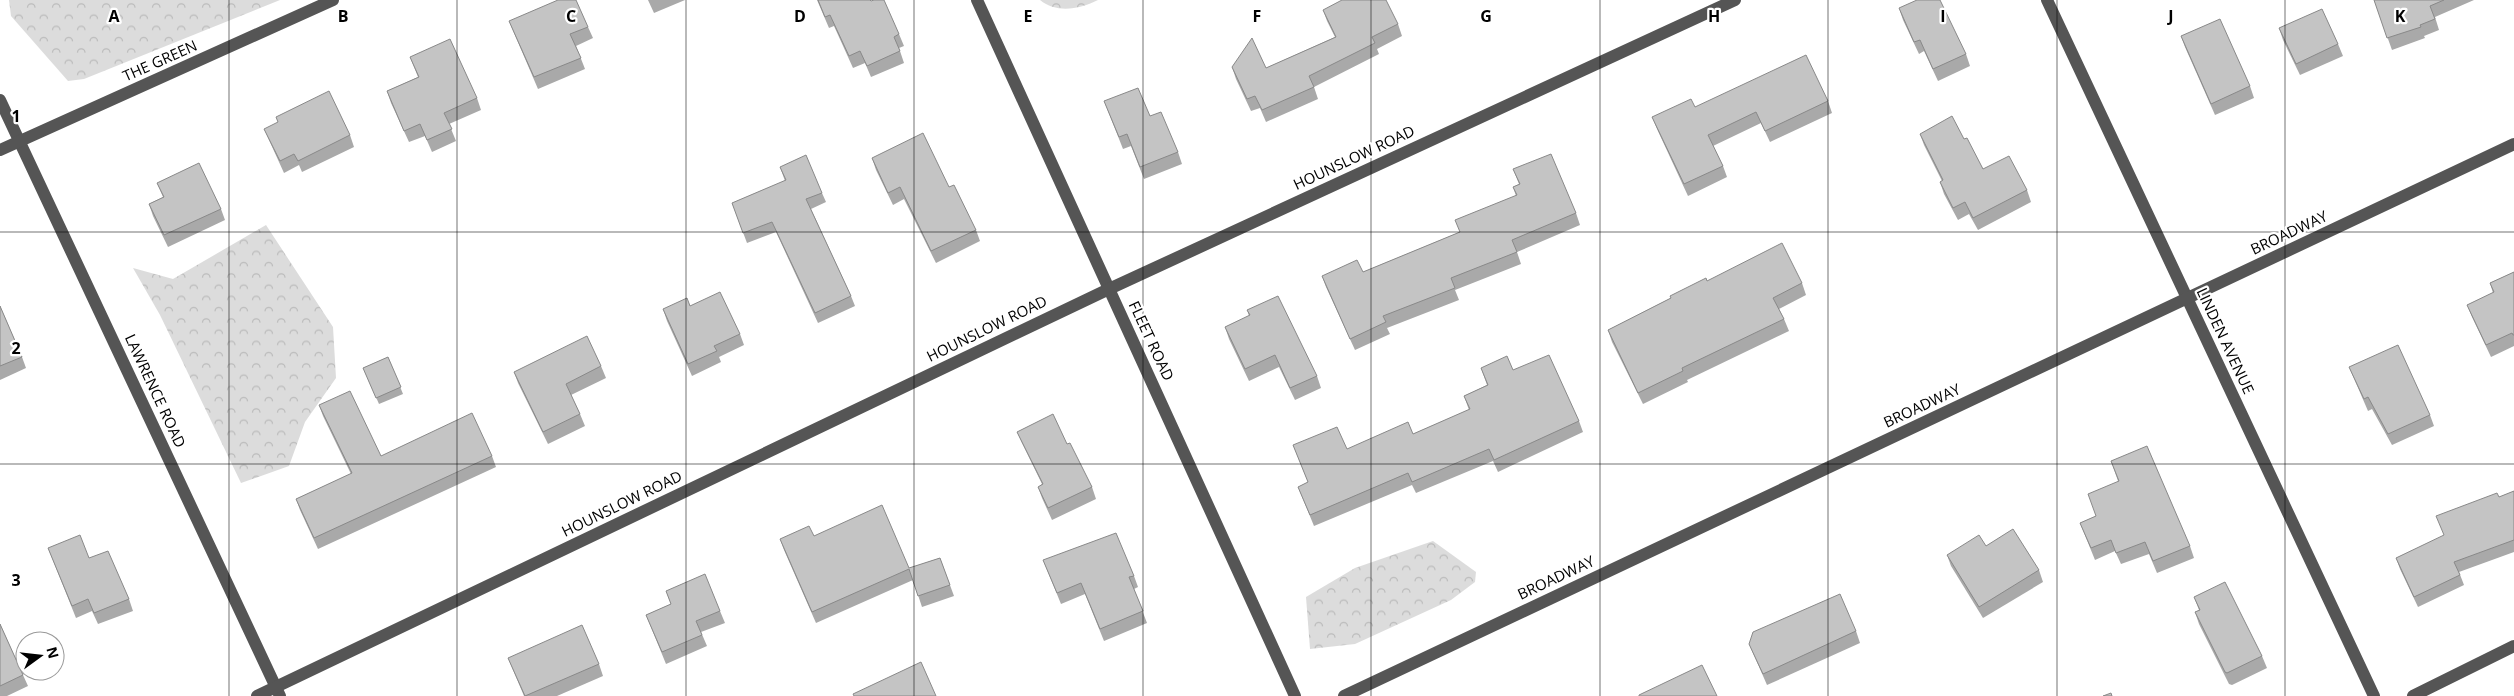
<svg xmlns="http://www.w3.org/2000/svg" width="2514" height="696" font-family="'Open Sans',sans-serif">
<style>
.forest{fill:url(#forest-crowns)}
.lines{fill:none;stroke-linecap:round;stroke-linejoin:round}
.minor{stroke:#555;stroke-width:12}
.wall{fill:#a9a9a9}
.building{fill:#c4c4c4;stroke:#898989}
.grid{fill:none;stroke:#000;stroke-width:1;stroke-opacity:0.55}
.labels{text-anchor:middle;stroke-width:4.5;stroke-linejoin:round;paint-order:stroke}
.street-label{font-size:15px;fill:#000;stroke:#fff}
.grid-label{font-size:16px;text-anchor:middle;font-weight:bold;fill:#000;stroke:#fff;stroke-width:4.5;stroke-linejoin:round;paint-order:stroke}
</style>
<defs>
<pattern id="forest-crowns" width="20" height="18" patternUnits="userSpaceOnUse" patternTransform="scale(1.25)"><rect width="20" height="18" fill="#dcdcdc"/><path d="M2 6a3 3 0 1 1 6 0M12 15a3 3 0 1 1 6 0" fill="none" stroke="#bbb"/></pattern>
</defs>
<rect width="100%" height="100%" fill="#fff"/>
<!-- forest -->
<g class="forest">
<polygon points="9,0 280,0 84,79 68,81 11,16"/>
<path d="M 1040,0 L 1098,0 C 1080,9 1057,14 1040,0 Z"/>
<polygon points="266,225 333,327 336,378 305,422 289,466 241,483 160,315 133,268 173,279"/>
<polygon points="1433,541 1476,572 1475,582 1451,600 1355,644 1310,649 1306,597 1355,568"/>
</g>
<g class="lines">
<!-- minor -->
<g class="minor">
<polyline points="977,0 1295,696"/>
<polyline points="2047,0 2374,696"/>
<polyline points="0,100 280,696"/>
<polyline points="0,150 333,0"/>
<polyline points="257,696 1109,289 1735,0"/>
<polyline points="1344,696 2514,144"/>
<polyline points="2413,696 2514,646"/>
</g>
</g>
<!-- wall -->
<g class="wall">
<polygon points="648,0 685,0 654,13"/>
<polygon points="817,0 870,0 899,34 904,46 899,48 904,63 871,77 865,63 853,68 834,26 829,28"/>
<polygon points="2374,0 2474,0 2435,17 2439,30 2424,36 2425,38 2392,50"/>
<polygon points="1899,8 1966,54 1970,66 1938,81 1924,51 1919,54 1903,20"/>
<polygon points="1323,10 1398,24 1402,36 1377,49 1379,54 1314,87 1318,99 1266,122 1260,108 1251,111 1236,79 1232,67 1266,68 1335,37 1327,21"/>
<polygon points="509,21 588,27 593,38 576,46 585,69 538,89 514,33"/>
<polygon points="2279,28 2338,44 2343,56 2300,75 2283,40"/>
<polygon points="2181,36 2250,86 2254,98 2215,115 2185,47"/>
<polygon points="410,57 477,98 481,110 449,124 456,141 432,152 425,136 409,142 391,103 387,91 418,77"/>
<polygon points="1104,101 1150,116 1178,152 1182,164 1144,179 1131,146 1123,149"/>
<polygon points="1828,101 1832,113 1770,142 1761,123 1713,146 1723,166 1727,177 1688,196 1657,129 1652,117 1695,107"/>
<polygon points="264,129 350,135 354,147 302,172 299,165 284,173"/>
<polygon points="1920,134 1964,139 1983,169 2027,190 2031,202 1978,230 1969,214 1958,220 1944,194 1940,182 1942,181 1924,145"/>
<polygon points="872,158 949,187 976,230 980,241 936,263 904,199 893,205 876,170"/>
<polygon points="780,167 822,193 826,202 811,209 851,296 855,306 818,323 776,232 747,243 732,203 785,181"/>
<polygon points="1513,169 1576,213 1580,225 1517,252 1521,264 1455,290 1459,300 1387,328 1390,334 1355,350 1326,287 1322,276 1363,272 1460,232 1516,196 1513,187 1519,184"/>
<polygon points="157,183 221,209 225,220 168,247 153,216 149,204 163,197"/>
<polygon points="2514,272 2514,346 2491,357 2472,317 2467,305 2493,293 2490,283"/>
<polygon points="1707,281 1802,283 1806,295 1779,309 1784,319 1789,331 1687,380 1688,382 1643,404 1612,342 1608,330 1671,298"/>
<polygon points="0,306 22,357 26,368 0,380"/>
<polygon points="690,306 740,334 744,345 719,357 721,362 692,376 667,321 663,309"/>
<polygon points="1247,310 1317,376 1321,388 1295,400 1279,367 1249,381 1229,339 1225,327 1249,316"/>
<polygon points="388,357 403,394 379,404 363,368"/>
<polygon points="601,366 606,378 571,395 580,414 585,426 548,444 518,383 514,372"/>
<polygon points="2349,367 2430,415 2434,426 2392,445 2372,409 2368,411"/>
<polygon points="1481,368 1513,370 1579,421 1583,432 1498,472 1493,461 1416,493 1412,485 1314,526 1298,487 1308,482 1293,445 1347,449 1413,434 1469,410 1464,396 1487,385"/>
<polygon points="319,405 381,456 492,456 496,467 318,549 300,510 296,499 351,474 323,416"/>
<polygon points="1017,432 1067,444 1092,487 1096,499 1052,520 1042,498 1038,487 1042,484 1022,443"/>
<polygon points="2111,461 2190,546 2194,558 2157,573 2149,554 2121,564 2115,551 2095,560 2080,523 2096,516 2118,481"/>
<polygon points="2514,491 2514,552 2459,572 2464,585 2418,607 2400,569 2396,558 2444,536 2499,497"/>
<polygon points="814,536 909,568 940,558 954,596 922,607 913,580 816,623 784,550 780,539"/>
<polygon points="1986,546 2039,570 2043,582 1983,618 1951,566 1947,555"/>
<polygon points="48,548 89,558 129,599 133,611 98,624 92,611 76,618"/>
<polygon points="1043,560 1134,576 1138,587 1134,589 1147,623 1104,641 1085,594 1061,604"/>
<polygon points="666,591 720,611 725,623 701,632 707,646 666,664 646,615 671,604"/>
<polygon points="2194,597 2262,656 2267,668 2232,685 2229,684 2199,624 2195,612 2199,610"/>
<polygon points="0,624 23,675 28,686 7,696 0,696"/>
<polygon points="1856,631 1860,643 1767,685 1749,644"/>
<polygon points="508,658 599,664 603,676 557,696 524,696"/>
</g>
<!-- building -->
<g class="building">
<polygon points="558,0 576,0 588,27 570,34 581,58 534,77 509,21"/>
<polygon points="818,0 870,0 871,1 874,0 884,0 899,34 894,37 900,51 867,66 860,51 849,56 830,15 825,17"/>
<polygon points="1342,0 1386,0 1398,24 1372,37 1375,43 1309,76 1314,87 1262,110 1255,96 1247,99 1232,67 1252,38 1266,68 1336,37 1323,10"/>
<polygon points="1917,0 1940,0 1966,54 1933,69 1920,40 1914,42 1899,8"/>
<polygon points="2374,0 2444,0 2430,6 2435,19 2420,25 2421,27 2387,38"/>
<polygon points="2322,9 2338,44 2296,64 2279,28"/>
<polygon points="2220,19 2250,86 2211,104 2181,36"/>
<polygon points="450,39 477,98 444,113 452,129 427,140 420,124 404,131 387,91 419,77 410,57"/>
<polygon points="1806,55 1828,101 1765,131 1756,112 1708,135 1723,166 1684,184 1652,117 1691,99 1695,107"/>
<polygon points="1138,88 1150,116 1161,112 1178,152 1140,167 1127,134 1119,137 1104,101"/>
<polygon points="329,91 350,135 298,161 294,154 280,161 264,129 278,122 276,117"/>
<polygon points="1952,116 1964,139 1967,138 1983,169 2009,156 2027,190 1973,218 1965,202 1953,208 1940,182 1943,180 1920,134"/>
<polygon points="923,133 949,187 954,185 976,230 931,251 900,187 888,193 872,158"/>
<polygon points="1551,154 1576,213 1512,240 1517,252 1451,278 1455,288 1383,316 1386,322 1350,339 1322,276 1357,260 1363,272 1460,232 1455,220 1517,195 1513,187 1520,184 1513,169"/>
<polygon points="806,155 822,193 806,199 851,296 815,313 772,222 743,233 732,203 786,180 780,167"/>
<polygon points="199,163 221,209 164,235 149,204 164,197 157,183"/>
<polygon points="1782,243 1802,283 1773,298 1784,319 1682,368 1683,371 1638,393 1608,330 1671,298 1670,296 1706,278 1707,281"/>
<polygon points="2514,272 2514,335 2513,335 2512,333 2486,345 2467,305 2494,292 2490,283"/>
<polygon points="720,292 740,334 714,346 717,351 688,364 663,309 687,298 690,306"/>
<polygon points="1278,296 1317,376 1290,388 1275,355 1245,369 1225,327 1250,315 1247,310"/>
<polygon points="0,306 22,357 0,366"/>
<polygon points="587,336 601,366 566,384 580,414 543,432 514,372"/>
<polygon points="2398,345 2430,415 2388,434 2368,397 2364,399 2349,367"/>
<polygon points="1549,355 1579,421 1494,460 1489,449 1412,482 1408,473 1310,515 1298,487 1308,482 1293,445 1337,427 1347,449 1408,422 1413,434 1470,409 1464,396 1488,385 1481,368 1507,356 1513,370"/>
<polygon points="388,357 401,387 376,398 363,368"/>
<polygon points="350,391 381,456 472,413 492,456 314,538 296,499 352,473 319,405"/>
<polygon points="1053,414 1067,444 1070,443 1092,487 1048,508 1038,487 1043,484 1017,432"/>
<polygon points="2147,446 2190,546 2153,561 2145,542 2116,553 2111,540 2091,548 2080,523 2096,516 2088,494 2119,481 2111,461"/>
<polygon points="2514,491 2514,540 2454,562 2460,575 2414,597 2396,558 2444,535 2436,516 2497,493 2499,497"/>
<polygon points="882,505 909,568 940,558 950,585 918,596 909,569 812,612 780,539 809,526 814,536"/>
<polygon points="2013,529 2039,570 1979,607 1947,555 1979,535 1986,546"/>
<polygon points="1116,533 1134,576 1129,577 1143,611 1100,629 1081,583 1057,593 1043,560"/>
<polygon points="80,535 89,558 108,551 129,599 94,613 88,599 72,606 48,548"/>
<polygon points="705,574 720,611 696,621 702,635 662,652 646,615 671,604 666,591"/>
<polygon points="2225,582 2262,656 2227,673 2225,672 2195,612 2200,610 2194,597"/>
<polygon points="1840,594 1856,631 1763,674 1749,644 1753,632"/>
<polygon points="0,624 23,675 0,686"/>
<polygon points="582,625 599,664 525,696 508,658"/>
<polygon points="921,662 936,696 854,696 853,694"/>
<polygon points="1702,665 1717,696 1639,696 1639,695"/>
<polygon points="2111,693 2112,696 2103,696"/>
</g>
<!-- grid -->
<path class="grid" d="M 229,0 L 229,696M 457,0 L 457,696M 686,0 L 686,696M 914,0 L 914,696M 1143,0 L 1143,696M 1371,0 L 1371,696M 1600,0 L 1600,696M 1828,0 L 1828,696M 2057,0 L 2057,696M 2285,0 L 2285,696M 0,232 L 2514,232M 0,464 L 2514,464"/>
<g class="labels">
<!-- street labels -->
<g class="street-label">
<text transform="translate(160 61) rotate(-24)" y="5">THE GREEN</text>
<text transform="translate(1354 158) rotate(-25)" y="5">HOUNSLOW ROAD</text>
<text transform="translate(2289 233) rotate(-25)" y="5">BROADWAY</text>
<text transform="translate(987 329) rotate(-26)" y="5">HOUNSLOW ROAD</text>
<text transform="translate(1151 341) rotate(65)" y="5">FLEET ROAD</text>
<text transform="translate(2225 341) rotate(65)" y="5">LINDEN AVENUE</text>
<text transform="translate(155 391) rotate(65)" y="5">LAWRENCE ROAD</text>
<text transform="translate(1922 406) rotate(-25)" y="5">BROADWAY</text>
<text transform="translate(622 504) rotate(-26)" y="5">HOUNSLOW ROAD</text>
<text transform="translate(1556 578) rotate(-25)" y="5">BROADWAY</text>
</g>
</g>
<g class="grid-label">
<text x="114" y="22">A</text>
<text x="343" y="22">B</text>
<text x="571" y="22">C</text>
<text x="800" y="22">D</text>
<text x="1028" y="22">E</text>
<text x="1257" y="22">F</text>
<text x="1486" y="22">G</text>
<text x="1714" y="22">H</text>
<text x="1943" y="22">I</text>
<text x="2171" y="22">J</text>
<text x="2400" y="22">K</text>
<text x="16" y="122">1</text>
<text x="16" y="354">2</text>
<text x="16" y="586">3</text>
</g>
<!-- north arrow -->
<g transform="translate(40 656) rotate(75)"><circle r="24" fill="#ffffff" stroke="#999999"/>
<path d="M0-4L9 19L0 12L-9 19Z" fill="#000000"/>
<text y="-8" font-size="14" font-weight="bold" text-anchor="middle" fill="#000000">N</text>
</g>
</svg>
